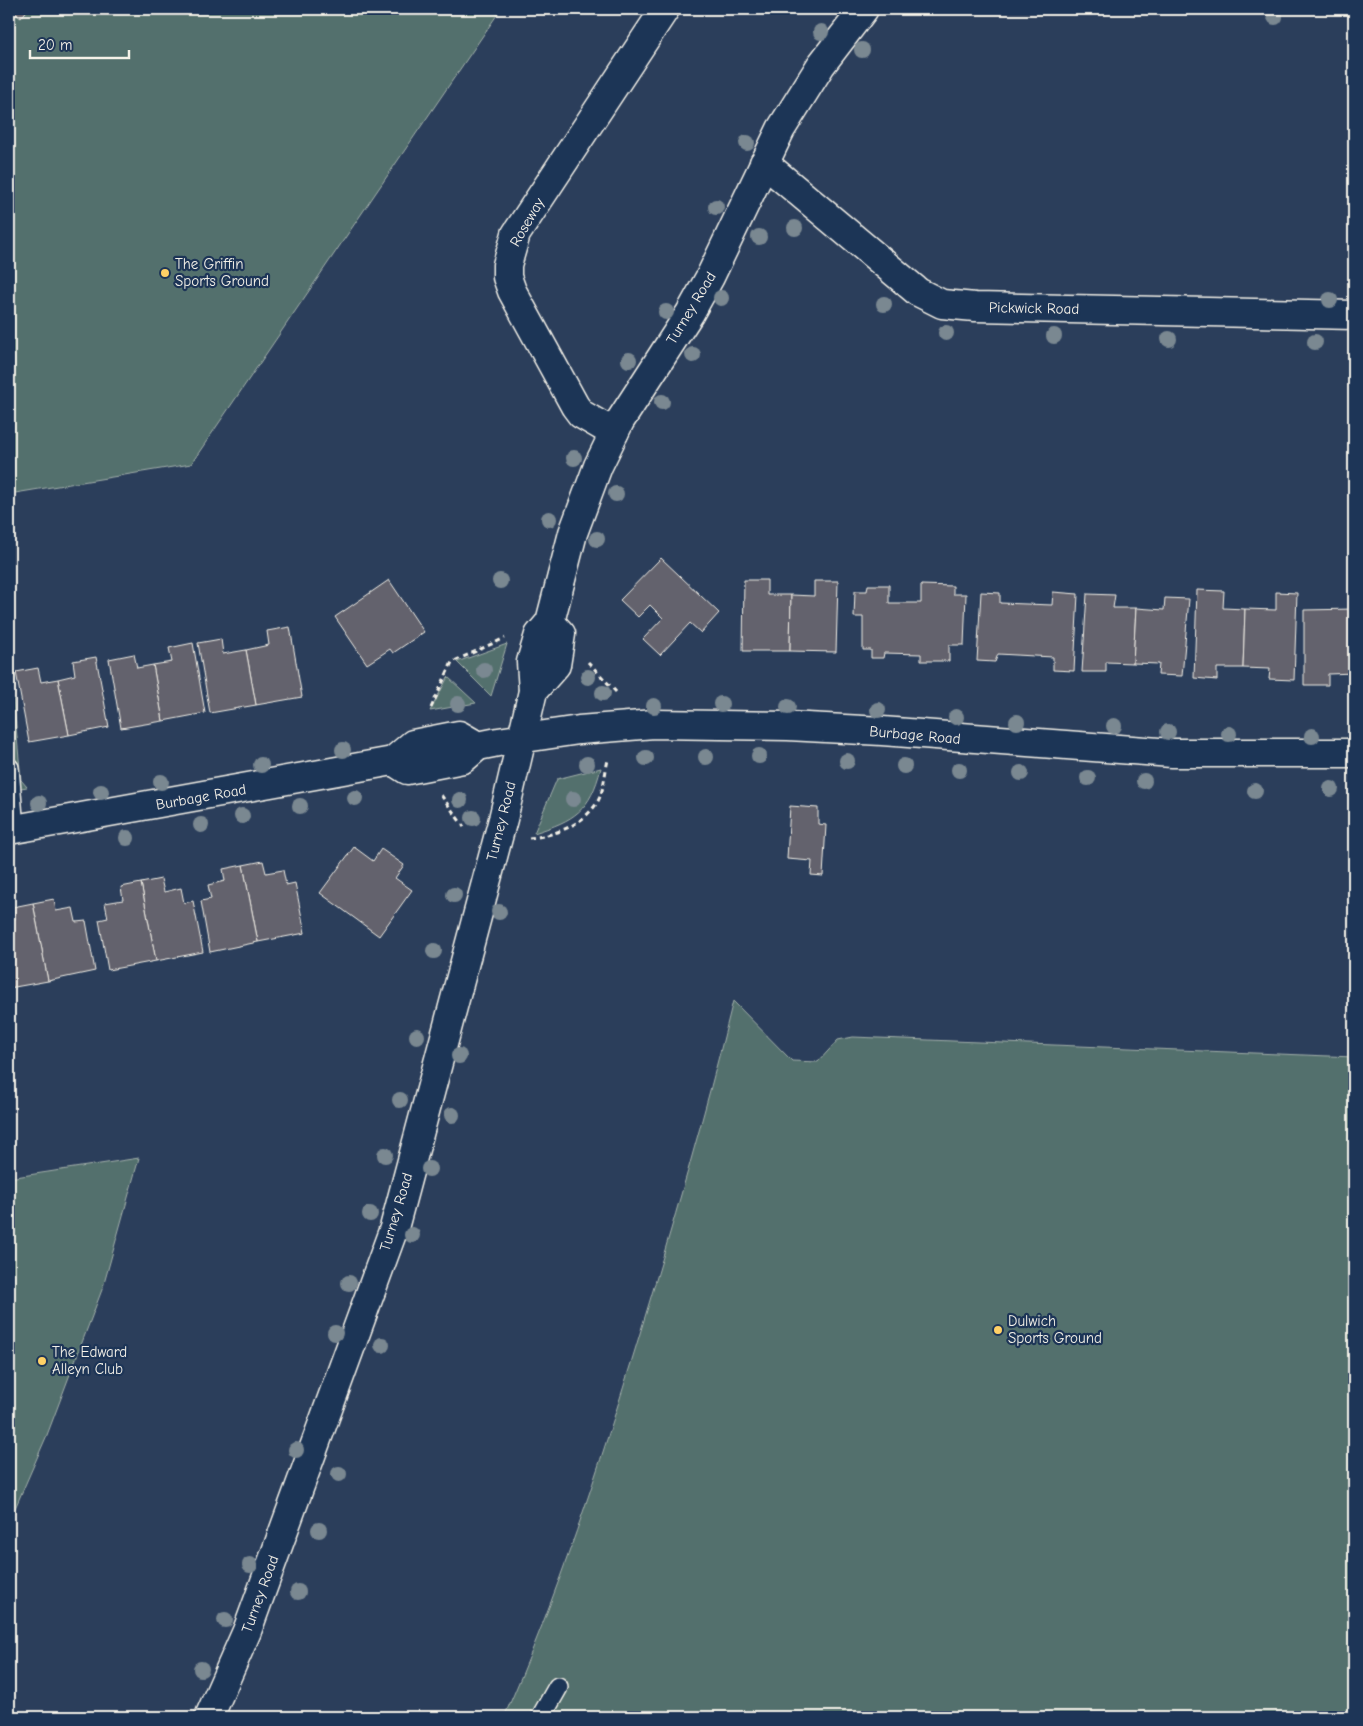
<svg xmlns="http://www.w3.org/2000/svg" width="1363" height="1726" font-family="'Comic Neue',sans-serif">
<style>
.green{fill:#526f6d;stroke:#a3b0aa}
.building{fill:#63626d;stroke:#f4f1e8}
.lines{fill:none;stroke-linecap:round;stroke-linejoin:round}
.lane-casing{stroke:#f4f1e8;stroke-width:22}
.street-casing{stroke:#f4f1e8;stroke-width:31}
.secondary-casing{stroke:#f4f1e8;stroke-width:31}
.path{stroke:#f4f1e8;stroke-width:3;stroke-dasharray:5 4;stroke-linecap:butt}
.lane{stroke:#1d3557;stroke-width:19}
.street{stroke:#1d3557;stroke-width:28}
.secondary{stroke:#1d3557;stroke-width:28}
.tree{fill:#7a8891}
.poi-dot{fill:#ffd166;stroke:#1d3557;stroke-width:2}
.labels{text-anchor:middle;stroke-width:4.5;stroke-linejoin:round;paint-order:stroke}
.street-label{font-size:15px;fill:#f4f1e8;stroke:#1d3557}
.poi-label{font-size:15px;fill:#f4f1e8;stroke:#1d3557;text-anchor:start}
</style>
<rect width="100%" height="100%" fill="#2b3e5b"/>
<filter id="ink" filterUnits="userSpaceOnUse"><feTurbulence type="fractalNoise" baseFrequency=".02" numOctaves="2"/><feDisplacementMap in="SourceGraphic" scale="10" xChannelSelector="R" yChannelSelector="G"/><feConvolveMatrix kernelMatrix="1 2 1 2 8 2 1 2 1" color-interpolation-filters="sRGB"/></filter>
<g filter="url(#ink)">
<!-- green -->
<g class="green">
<polygon points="9,9 501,9 191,464 9,494"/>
<polygon points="507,644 491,696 457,662"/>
<polygon points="9,652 21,780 27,787 9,790"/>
<polygon points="448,677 476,703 430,711"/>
<path d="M 601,768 C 590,811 575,820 534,833 L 557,779 Z"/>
<path d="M 733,1001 L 792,1061 L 818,1062 L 838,1040 L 853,1037 L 1354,1057 L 1354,1717 L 504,1717 C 558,1595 599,1468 638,1340 C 672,1228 705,1115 733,1001 Z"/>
<polygon points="139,1158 103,1287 47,1435 9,1522 9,1178"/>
</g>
<!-- building -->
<g class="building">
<polygon points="9,9 28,9 21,18"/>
<polygon points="661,558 719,613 701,633 690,623 660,655 643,639 663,618 650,605 638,617 620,600"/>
<polygon points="389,580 424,632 393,653 390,649 367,664 335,617"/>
<polygon points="744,580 767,580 767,595 791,595 790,651 743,651"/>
<polygon points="814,581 838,581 836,652 790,651 791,595 814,596"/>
<polygon points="868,585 889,585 889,603 921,603 921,585 953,586 953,594 966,594 964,645 949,645 949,661 921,661 921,654 884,653 883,658 871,658 871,650 863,650 863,617 854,617 855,591 867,591"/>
<polygon points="1197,590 1224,591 1223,608 1245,609 1243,668 1217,668 1217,680 1194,678"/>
<polygon points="981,592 1000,593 1000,603 1052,605 1053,592 1078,594 1074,671 1053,670 1053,657 998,654 995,662 977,661"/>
<polygon points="1276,592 1297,593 1294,680 1269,679 1270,669 1243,668 1245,609 1276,610"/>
<polygon points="1087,594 1115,595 1113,608 1136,608 1133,663 1106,662 1106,672 1082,672"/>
<polygon points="1165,598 1189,599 1182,676 1158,675 1159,664 1133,663 1136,608 1164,610"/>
<polygon points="1354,609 1354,673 1328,674 1328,685 1304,685 1304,610"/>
<polygon points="290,627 302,697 256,705 246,650 269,645 267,631"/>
<polygon points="221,639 223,654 246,650 256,705 210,713 198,643"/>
<polygon points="193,643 205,713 163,721 153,665 172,662 169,648"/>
<polygon points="134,654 137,668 153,665 163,721 121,728 109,659"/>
<polygon points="96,657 109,727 69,735 58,679 75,675 73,661"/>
<polygon points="38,668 41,682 58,679 69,735 29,742 16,672"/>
<polygon points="790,806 818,808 818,824 826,825 823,876 811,875 812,861 787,859"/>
<polygon points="354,847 373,861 381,849 404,865 395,878 412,890 379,936 320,893"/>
<polygon points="263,861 266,873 283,870 286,885 295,883 305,933 258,942 243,865"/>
<polygon points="243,865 258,942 210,952 201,901 211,899 208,885 225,881 223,869"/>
<polygon points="161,879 164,892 181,888 184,903 193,901 203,952 156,961 141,883"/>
<polygon points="141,883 156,961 108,970 99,920 108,918 105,903 123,900 121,887"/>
<polygon points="54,899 56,911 73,908 76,922 86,921 95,971 48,981 33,903"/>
<polygon points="33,903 48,981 9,988 9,921 15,919 13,907"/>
</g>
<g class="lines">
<!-- lane casing -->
<g class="lane-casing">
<g id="lane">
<polyline points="9,768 14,829"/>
<polyline points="541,1717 558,1687"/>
</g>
</g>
<!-- street casing -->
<g class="street-casing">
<g id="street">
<polyline points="764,163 918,292 942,304 975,307 1354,315"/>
<polyline points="614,433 581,414 575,406 512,291 507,277 507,265 516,234 665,9"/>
</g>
</g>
<!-- secondary casing -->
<g class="secondary-casing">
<g id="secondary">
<polyline points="533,691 556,665 561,634 550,622"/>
<polyline points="393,761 407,770 463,759 478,746 498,742 579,730 654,724 788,726 882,731 1172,753 1354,753"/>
<polyline points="9,830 393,761 413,744 459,735 478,746"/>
<polyline points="209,1717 247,1631 394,1228 503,819 533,691 531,662 539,635 550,622 573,533 598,466 620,421 690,313 710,277 781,129 821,65 864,9"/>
</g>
</g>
<!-- path -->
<g class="path">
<polyline points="588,662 618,694"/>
<polyline points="431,708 452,662 505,638"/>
<polyline points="441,795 464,827"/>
<path d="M 529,838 C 554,836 584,825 598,801 C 604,790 605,772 608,760"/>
</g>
<!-- lane -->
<use href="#lane" class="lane"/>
<!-- street -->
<use href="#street" class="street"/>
<!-- secondary -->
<use href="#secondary" class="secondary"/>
</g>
<!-- trees -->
<g class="tree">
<circle cx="1275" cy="17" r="8"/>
<circle cx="821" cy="32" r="8"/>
<circle cx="862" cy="50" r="8"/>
<circle cx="747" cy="143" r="8"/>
<circle cx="716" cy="207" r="8"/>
<circle cx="795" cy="228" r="8"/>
<circle cx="759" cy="237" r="8"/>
<circle cx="721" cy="298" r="8"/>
<circle cx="1330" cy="300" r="8"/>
<circle cx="884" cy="304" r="8"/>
<circle cx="666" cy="312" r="8"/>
<circle cx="946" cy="333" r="8"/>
<circle cx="1054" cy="336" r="8"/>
<circle cx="1169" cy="339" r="8"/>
<circle cx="1315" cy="342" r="8"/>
<circle cx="693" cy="355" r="8"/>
<circle cx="629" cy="360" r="8"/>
<circle cx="662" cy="402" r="8"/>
<circle cx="574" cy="458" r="8"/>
<circle cx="616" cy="494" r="8"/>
<circle cx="549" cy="519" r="8"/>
<circle cx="597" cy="539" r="8"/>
<circle cx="500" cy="581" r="8"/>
<circle cx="484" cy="670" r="8"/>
<circle cx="588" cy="677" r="8"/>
<circle cx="603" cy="693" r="8"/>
<circle cx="458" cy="704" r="8"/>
<circle cx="721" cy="704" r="8"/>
<circle cx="654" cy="706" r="8"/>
<circle cx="788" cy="707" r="8"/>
<circle cx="878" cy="710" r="8"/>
<circle cx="956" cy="717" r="8"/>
<circle cx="1017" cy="722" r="8"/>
<circle cx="1114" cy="726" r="8"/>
<circle cx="1168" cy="732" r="8"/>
<circle cx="1229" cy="734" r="8"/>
<circle cx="1312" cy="736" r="8"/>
<circle cx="343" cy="750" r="8"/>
<circle cx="759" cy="756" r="8"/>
<circle cx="706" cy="757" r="8"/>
<circle cx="646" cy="758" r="8"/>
<circle cx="847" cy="761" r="8"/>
<circle cx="587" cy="764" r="8"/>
<circle cx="261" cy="765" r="8"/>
<circle cx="904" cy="766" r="8"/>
<circle cx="959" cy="770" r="8"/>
<circle cx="1021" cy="773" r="8"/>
<circle cx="1088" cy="778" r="8"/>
<circle cx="1144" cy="781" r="8"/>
<circle cx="161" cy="782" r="8"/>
<circle cx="1331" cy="789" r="8"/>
<circle cx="1255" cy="791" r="8"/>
<circle cx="101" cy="792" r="8"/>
<circle cx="355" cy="798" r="8"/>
<circle cx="573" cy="799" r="8"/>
<circle cx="460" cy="800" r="8"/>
<circle cx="39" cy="803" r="8"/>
<circle cx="300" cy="806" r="8"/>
<circle cx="242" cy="816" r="8"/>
<circle cx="473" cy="818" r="8"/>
<circle cx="201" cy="825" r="8"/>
<circle cx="127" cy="838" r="8"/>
<circle cx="454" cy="895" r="8"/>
<circle cx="499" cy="912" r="8"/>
<circle cx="434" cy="951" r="8"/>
<circle cx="417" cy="1036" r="8"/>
<circle cx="459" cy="1056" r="8"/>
<circle cx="400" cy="1100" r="8"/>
<circle cx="452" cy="1115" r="8"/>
<circle cx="385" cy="1155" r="8"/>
<circle cx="429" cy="1169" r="8"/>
<circle cx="370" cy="1214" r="8"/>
<circle cx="412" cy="1235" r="8"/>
<circle cx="349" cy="1283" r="8"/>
<circle cx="335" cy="1333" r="8"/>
<circle cx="382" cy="1345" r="8"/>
<circle cx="296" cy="1450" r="8"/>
<circle cx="339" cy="1474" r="8"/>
<circle cx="319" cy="1530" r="8"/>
<circle cx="250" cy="1565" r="8"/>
<circle cx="298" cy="1592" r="8"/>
<circle cx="225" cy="1620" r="8"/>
<circle cx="201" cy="1669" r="8"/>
</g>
</g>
<!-- markers -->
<g class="poi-dot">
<circle cx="165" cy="273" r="5"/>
<circle cx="998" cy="1330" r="5"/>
<circle cx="42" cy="1361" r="5"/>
</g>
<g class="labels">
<!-- street labels -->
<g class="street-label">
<text transform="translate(527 222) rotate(-60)" y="5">Roseway</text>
<text transform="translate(691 308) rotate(-59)" y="5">Turney Road</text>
<text transform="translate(1034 308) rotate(1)" y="5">Pickwick Road</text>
<text transform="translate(915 735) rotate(5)" y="5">Burbage Road</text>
<text transform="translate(201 797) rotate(-10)" y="5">Burbage Road</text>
<text transform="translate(501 821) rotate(-76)" y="5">Turney Road</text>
<text transform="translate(396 1212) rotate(-73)" y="5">Turney Road</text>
<text transform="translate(260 1594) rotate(-70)" y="5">Turney Road</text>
</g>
<!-- poi labels -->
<g class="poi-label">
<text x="175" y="269">The Griffin<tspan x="175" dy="17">Sports Ground</tspan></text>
<text x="1008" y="1326">Dulwich<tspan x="1008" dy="17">Sports Ground</tspan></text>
<text x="52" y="1357">The Edward<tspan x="52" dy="17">Alleyn Club</tspan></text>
</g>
</g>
<!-- margin -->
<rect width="1363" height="1726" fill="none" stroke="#1d3557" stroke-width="30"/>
<rect x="15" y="15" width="1333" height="1696" fill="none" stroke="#f4f1e8" stroke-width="2" filter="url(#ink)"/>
<!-- scale -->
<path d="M30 50v8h99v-8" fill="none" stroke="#f4f1e8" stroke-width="2.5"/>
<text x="38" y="50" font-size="15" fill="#f4f1e8" stroke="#1d3557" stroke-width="4" paint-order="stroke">20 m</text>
</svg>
